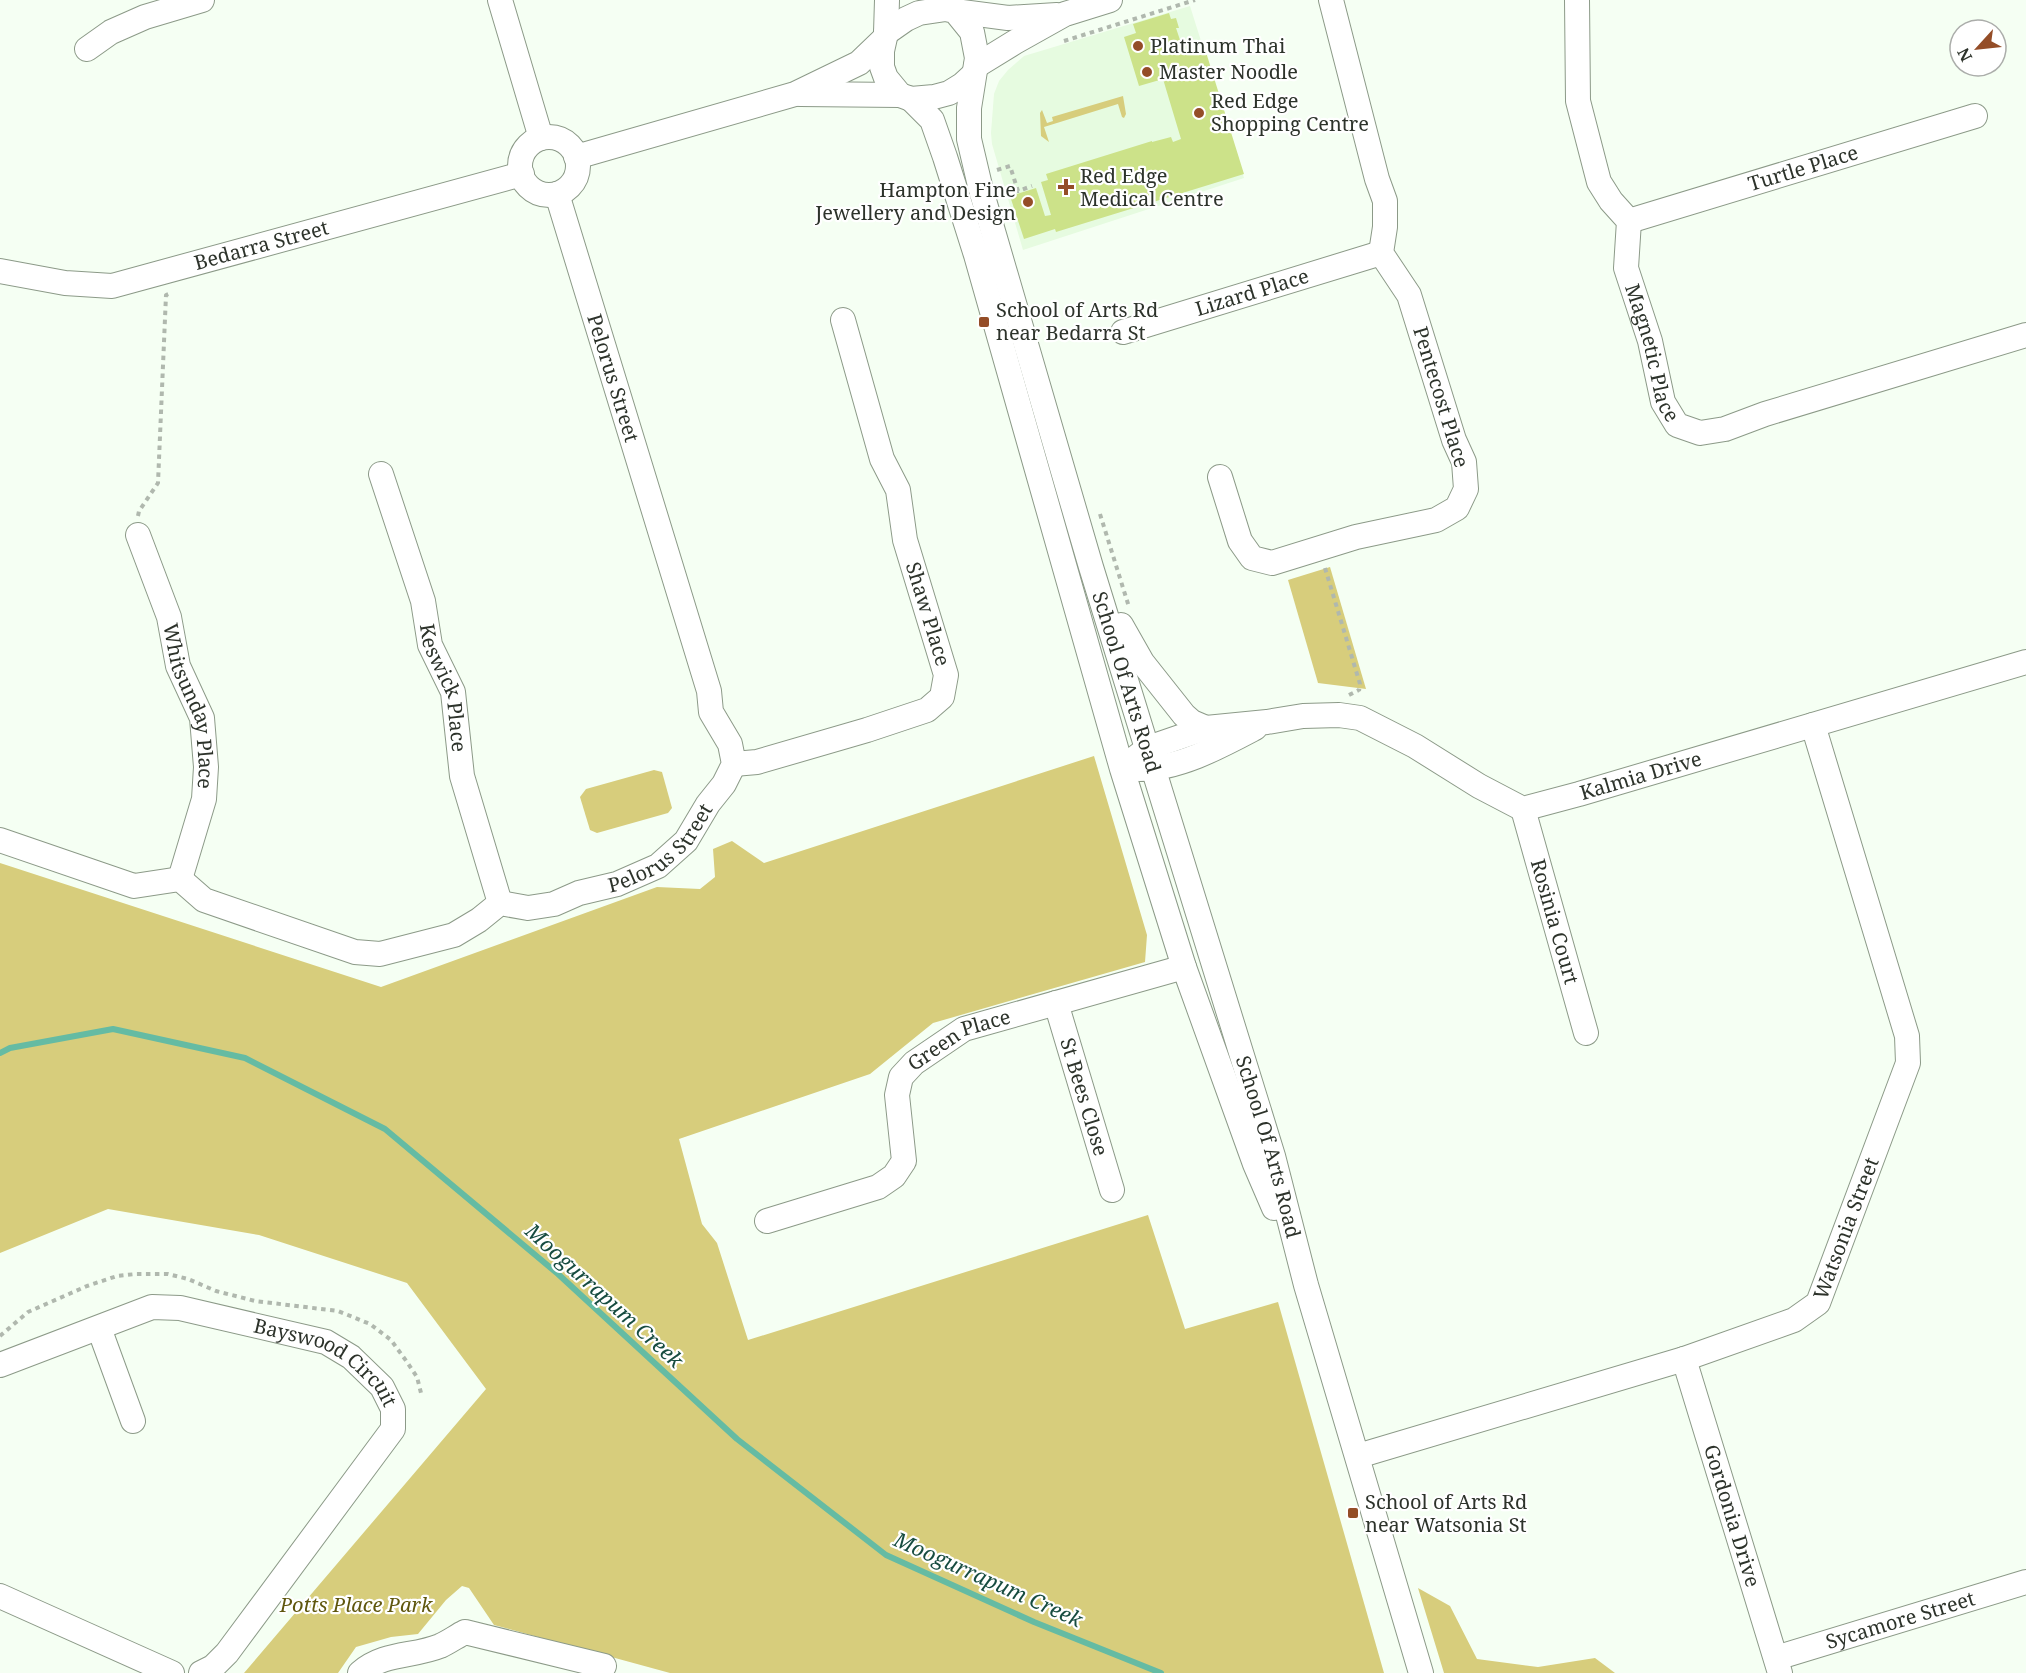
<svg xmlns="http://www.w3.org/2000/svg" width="2026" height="1673" font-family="'Noto Serif',serif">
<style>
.built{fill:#e6fbe0}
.green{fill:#d7cd7c}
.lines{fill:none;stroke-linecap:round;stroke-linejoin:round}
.stream{stroke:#65bba3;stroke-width:6}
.building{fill:#cce289}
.minor-casing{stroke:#8c9a88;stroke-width:26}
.path{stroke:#b0b8ae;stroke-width:4;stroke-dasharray:4.5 4.5;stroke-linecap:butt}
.minor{stroke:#fff;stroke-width:24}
.poi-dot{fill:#944d27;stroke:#fff;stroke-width:2}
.labels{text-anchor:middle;stroke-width:4.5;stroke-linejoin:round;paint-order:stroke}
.poi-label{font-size:20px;fill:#2d332b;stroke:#fff;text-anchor:start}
.street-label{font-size:20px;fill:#2d332b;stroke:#fff}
.park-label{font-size:20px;font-style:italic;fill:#5f560d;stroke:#fff}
.water-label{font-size:21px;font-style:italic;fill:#174c40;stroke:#fff}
</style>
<rect width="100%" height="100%" fill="#f5fff3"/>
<!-- built -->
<polygon class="built" points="1190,6 1244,178 1023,250 992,144 991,133 994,94 999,81 1008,70 1024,56"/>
<!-- green -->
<g class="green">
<polygon points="1123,96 1126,114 1124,118 1122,117 1118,104 1044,127 1049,142 1041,136 1040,113 1042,110 1047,123 1053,121 1052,117"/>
<polygon points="1330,567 1366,689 1318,683 1288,580"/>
<polygon points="1094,756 1147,935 1145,962 933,1023 870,1074 679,1139 702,1224 717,1243 748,1340 1148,1215 1185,1329 1278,1302 1384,1673 670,1673 494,1625 469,1588 462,1586 446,1600 418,1634 391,1637 356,1647 338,1673 244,1673 486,1389 407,1283 259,1235 108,1209 0,1253 0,863 381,987 657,887 700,889 715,877 713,849 732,841 764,863"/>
<polygon points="654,770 662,772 672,808 668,813 597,833 590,830 580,797 586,789"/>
<polygon points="1418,1588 1450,1606 1477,1659 1538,1667 1595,1658 1615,1673 1444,1673"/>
</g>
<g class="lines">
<!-- stream -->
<polyline class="stream" points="0,1053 10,1048 113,1029 245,1058 385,1129 558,1274 737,1439 886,1555 1034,1622 1161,1673"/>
</g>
<!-- building -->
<polygon class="building" points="1169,13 1171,19 1176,18 1179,28 1176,28 1185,55 1205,49 1244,174 1056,232 1055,229 1024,239 1010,196 1036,188 1045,216 1051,215 1041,182 1048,180 1046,174 1152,141 1152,142 1171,137 1173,142 1181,139 1163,79 1139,86 1124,37 1136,33 1133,24"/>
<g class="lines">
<!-- minor casing -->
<g class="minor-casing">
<g id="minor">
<polyline points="500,0 541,138"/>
<polyline points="887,0 886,33 882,51 882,67 886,78 900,95 911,99 934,97 949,93 962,85 974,74"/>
<path id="s1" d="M 1577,0 L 1578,101 L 1599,182 L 1611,201 L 1629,221 L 1626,268 L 1650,341 L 1663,402 L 1677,425 L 1700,433 L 1725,429 L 1765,414 L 2026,335"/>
<polyline points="955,11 1008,18 1057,15"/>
<path id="s2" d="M 886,33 L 906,19 L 919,13 L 946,9 L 955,11 L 972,32 L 977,58 L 969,108 L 969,139 L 981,190 L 1091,567 L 1273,1156 L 1306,1285 L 1421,1673"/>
<polyline points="87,49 111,32 145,17 202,0"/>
<polyline points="976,66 1015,42 1065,14 1110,0"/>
<polyline points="800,94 900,95"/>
<polyline points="911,99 932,120 945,157 976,255 1122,769 1184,967 1255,1164 1274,1208"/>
<circle cx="549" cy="166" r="29"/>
<polyline points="576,157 795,94 859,63 884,39"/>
<path id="s3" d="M 1629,221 L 1975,116"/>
<path id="s4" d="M 0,271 L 65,283 L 112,286 L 522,174"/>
<path id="s5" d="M 1123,332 L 1381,253"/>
<path id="s6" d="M 381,474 L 423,601 L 430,645 L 453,692 L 462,776 L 500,903"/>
<polyline points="1220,477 1240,541 1252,558 1272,563 1356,537 1436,520 1457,508 1466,489 1464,462 1454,440 1409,295 1381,253 1385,227 1385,201 1377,179 1331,0"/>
<path id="s7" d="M 138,535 L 169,617 L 178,666 L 202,718 L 206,767 L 204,799 L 180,879"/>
<polyline points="1121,625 1142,662 1184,715 1192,722 1206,728"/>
<path id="s8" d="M 1135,758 L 1148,748 L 1206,728 L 1267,722 L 1303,716 L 1339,715 L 1360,718 L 1415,746 L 1479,786 L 1523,809 L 1579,794 L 2026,662"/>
<polyline points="734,764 757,762 867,730 927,710 942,697 946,675 905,540 898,490 882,459 843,320"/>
<path d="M 1139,769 C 1179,769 1221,746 1255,728"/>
<path id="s9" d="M 1523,809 L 1586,1033"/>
<path id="s10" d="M 0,840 L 134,886 L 180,879 L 204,900 L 355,952 L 380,954 L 454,935 L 479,920 L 500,903 L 528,908 L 554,904 L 579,893 L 617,884 L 658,866 L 686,841 L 708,804 L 724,784 L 734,764 L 730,744 L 711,712 L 709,691 L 557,194"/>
<path id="s11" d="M 1056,1003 L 1112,1190"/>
<path id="s12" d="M 767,1221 L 878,1187 L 894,1176 L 904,1161 L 897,1095 L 901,1077 L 914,1063 L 964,1029 L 1184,967"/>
<polyline points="99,1328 133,1421"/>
<path id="s13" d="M 1684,1359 L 1780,1673"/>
<path id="s14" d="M 0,1365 L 152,1307 L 180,1308 L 326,1342 L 351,1357 L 382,1387 L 393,1409 L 393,1429 L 227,1653 L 213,1667 L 201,1673"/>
<path id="s15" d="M 1358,1456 L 1684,1359 L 1794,1320 L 1818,1303 L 1908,1063 L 1907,1036 L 1813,725"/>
<polyline points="0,1596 172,1673"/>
<path id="s16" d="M 1776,1658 L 2026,1582"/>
<path d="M 360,1673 C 384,1652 413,1657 440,1646 C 449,1642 457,1636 465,1632 L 604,1666"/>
</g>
</g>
<!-- path -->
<g class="path">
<polyline points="1064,41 1195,0"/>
<polyline points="997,170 1010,166 1018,191 1032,186"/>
<polyline points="1100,514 1129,607"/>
<polyline points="138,516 139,511 158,483 166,295 171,293"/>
<polyline points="1325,568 1360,684 1359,691"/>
<polyline points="1349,695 1359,690"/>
<polyline points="0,1336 28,1312 87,1286 117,1276 136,1274 168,1274 188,1279 216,1291 255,1301 338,1311 370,1324 391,1340 407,1362 417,1377 421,1393"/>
</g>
<!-- minor -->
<use href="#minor" class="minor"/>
</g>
<!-- markers -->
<g class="poi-dot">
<circle cx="1138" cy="46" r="6"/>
<circle cx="1147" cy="72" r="6"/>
<circle cx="1199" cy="113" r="6"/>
<path d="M1063 178h6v6h6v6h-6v6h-6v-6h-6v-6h6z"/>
<circle cx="1028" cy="202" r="6"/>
<rect x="978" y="316" width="12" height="12" rx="3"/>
<rect x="1347" y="1507" width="12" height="12" rx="3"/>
</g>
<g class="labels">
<!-- poi labels -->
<g class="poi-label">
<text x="1150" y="53">Platinum Thai</text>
<text x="1159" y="79">Master Noodle</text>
<text x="1211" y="108">Red Edge<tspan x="1211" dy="23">Shopping Centre</tspan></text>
<text x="1080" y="183">Red Edge<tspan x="1080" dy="23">Medical Centre</tspan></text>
<text x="1016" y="197" text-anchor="end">Hampton Fine<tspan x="1016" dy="23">Jewellery and Design</tspan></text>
<text x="996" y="317">School of Arts Rd<tspan x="996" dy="23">near Bedarra St</tspan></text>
<text x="1365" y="1509">School of Arts Rd<tspan x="1365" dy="23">near Watsonia St</tspan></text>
</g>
<!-- street labels -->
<g class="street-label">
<text dy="7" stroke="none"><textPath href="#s3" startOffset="182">Turtle Place</textPath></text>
<text dy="7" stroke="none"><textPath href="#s4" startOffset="268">Bedarra Street</textPath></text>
<text dy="7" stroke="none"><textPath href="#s5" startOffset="135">Lizard Place</textPath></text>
<text dy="7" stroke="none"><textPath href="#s1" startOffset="370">Magnetic Place</textPath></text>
<text transform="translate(613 378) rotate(73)" y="7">Pelorus Street</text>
<text transform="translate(1441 397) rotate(73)" y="7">Pentecost Place</text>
<text transform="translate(928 614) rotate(73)" y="7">Shaw Place</text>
<text dy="7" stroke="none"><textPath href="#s2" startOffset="776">School Of Arts Road</textPath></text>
<text dy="7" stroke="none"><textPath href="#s6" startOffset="224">Keswick Place</textPath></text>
<text dy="7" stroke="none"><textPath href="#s7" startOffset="180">Whitsunday Place</textPath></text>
<text dy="7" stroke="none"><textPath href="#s8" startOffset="542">Kalmia Drive</textPath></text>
<text dy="7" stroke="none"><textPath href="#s10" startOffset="716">Pelorus Street</textPath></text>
<text dy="7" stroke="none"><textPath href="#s9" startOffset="117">Rosinia Court</textPath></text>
<text dy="7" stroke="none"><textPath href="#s12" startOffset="309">Green Place</textPath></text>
<text dy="7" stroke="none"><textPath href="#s11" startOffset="98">St Bees Close</textPath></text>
<text dy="7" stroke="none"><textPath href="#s2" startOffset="1262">School Of Arts Road</textPath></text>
<text dy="7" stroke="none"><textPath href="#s15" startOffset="566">Watsonia Street</textPath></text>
<text dy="7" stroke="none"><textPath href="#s14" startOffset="350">Bayswood Circuit</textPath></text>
<text dy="7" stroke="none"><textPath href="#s13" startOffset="164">Gordonia Drive</textPath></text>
<text dy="7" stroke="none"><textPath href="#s16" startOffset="130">Sycamore Street</textPath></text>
</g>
<!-- park labels -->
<g class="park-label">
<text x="356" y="1612">Potts Place Park</text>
</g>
<!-- water labels -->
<g class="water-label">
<text transform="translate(604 1296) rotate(42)" y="7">Moogurrapum Creek</text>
<text transform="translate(988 1580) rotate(24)" y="7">Moogurrapum Creek</text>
</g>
</g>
<!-- north arrow -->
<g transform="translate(1978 48) rotate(243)"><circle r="28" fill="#ffffff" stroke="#abadaa" stroke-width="1.5"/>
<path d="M0-4.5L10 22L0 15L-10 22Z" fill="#944d27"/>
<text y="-9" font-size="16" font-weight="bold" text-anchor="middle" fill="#2d332b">N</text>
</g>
</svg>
